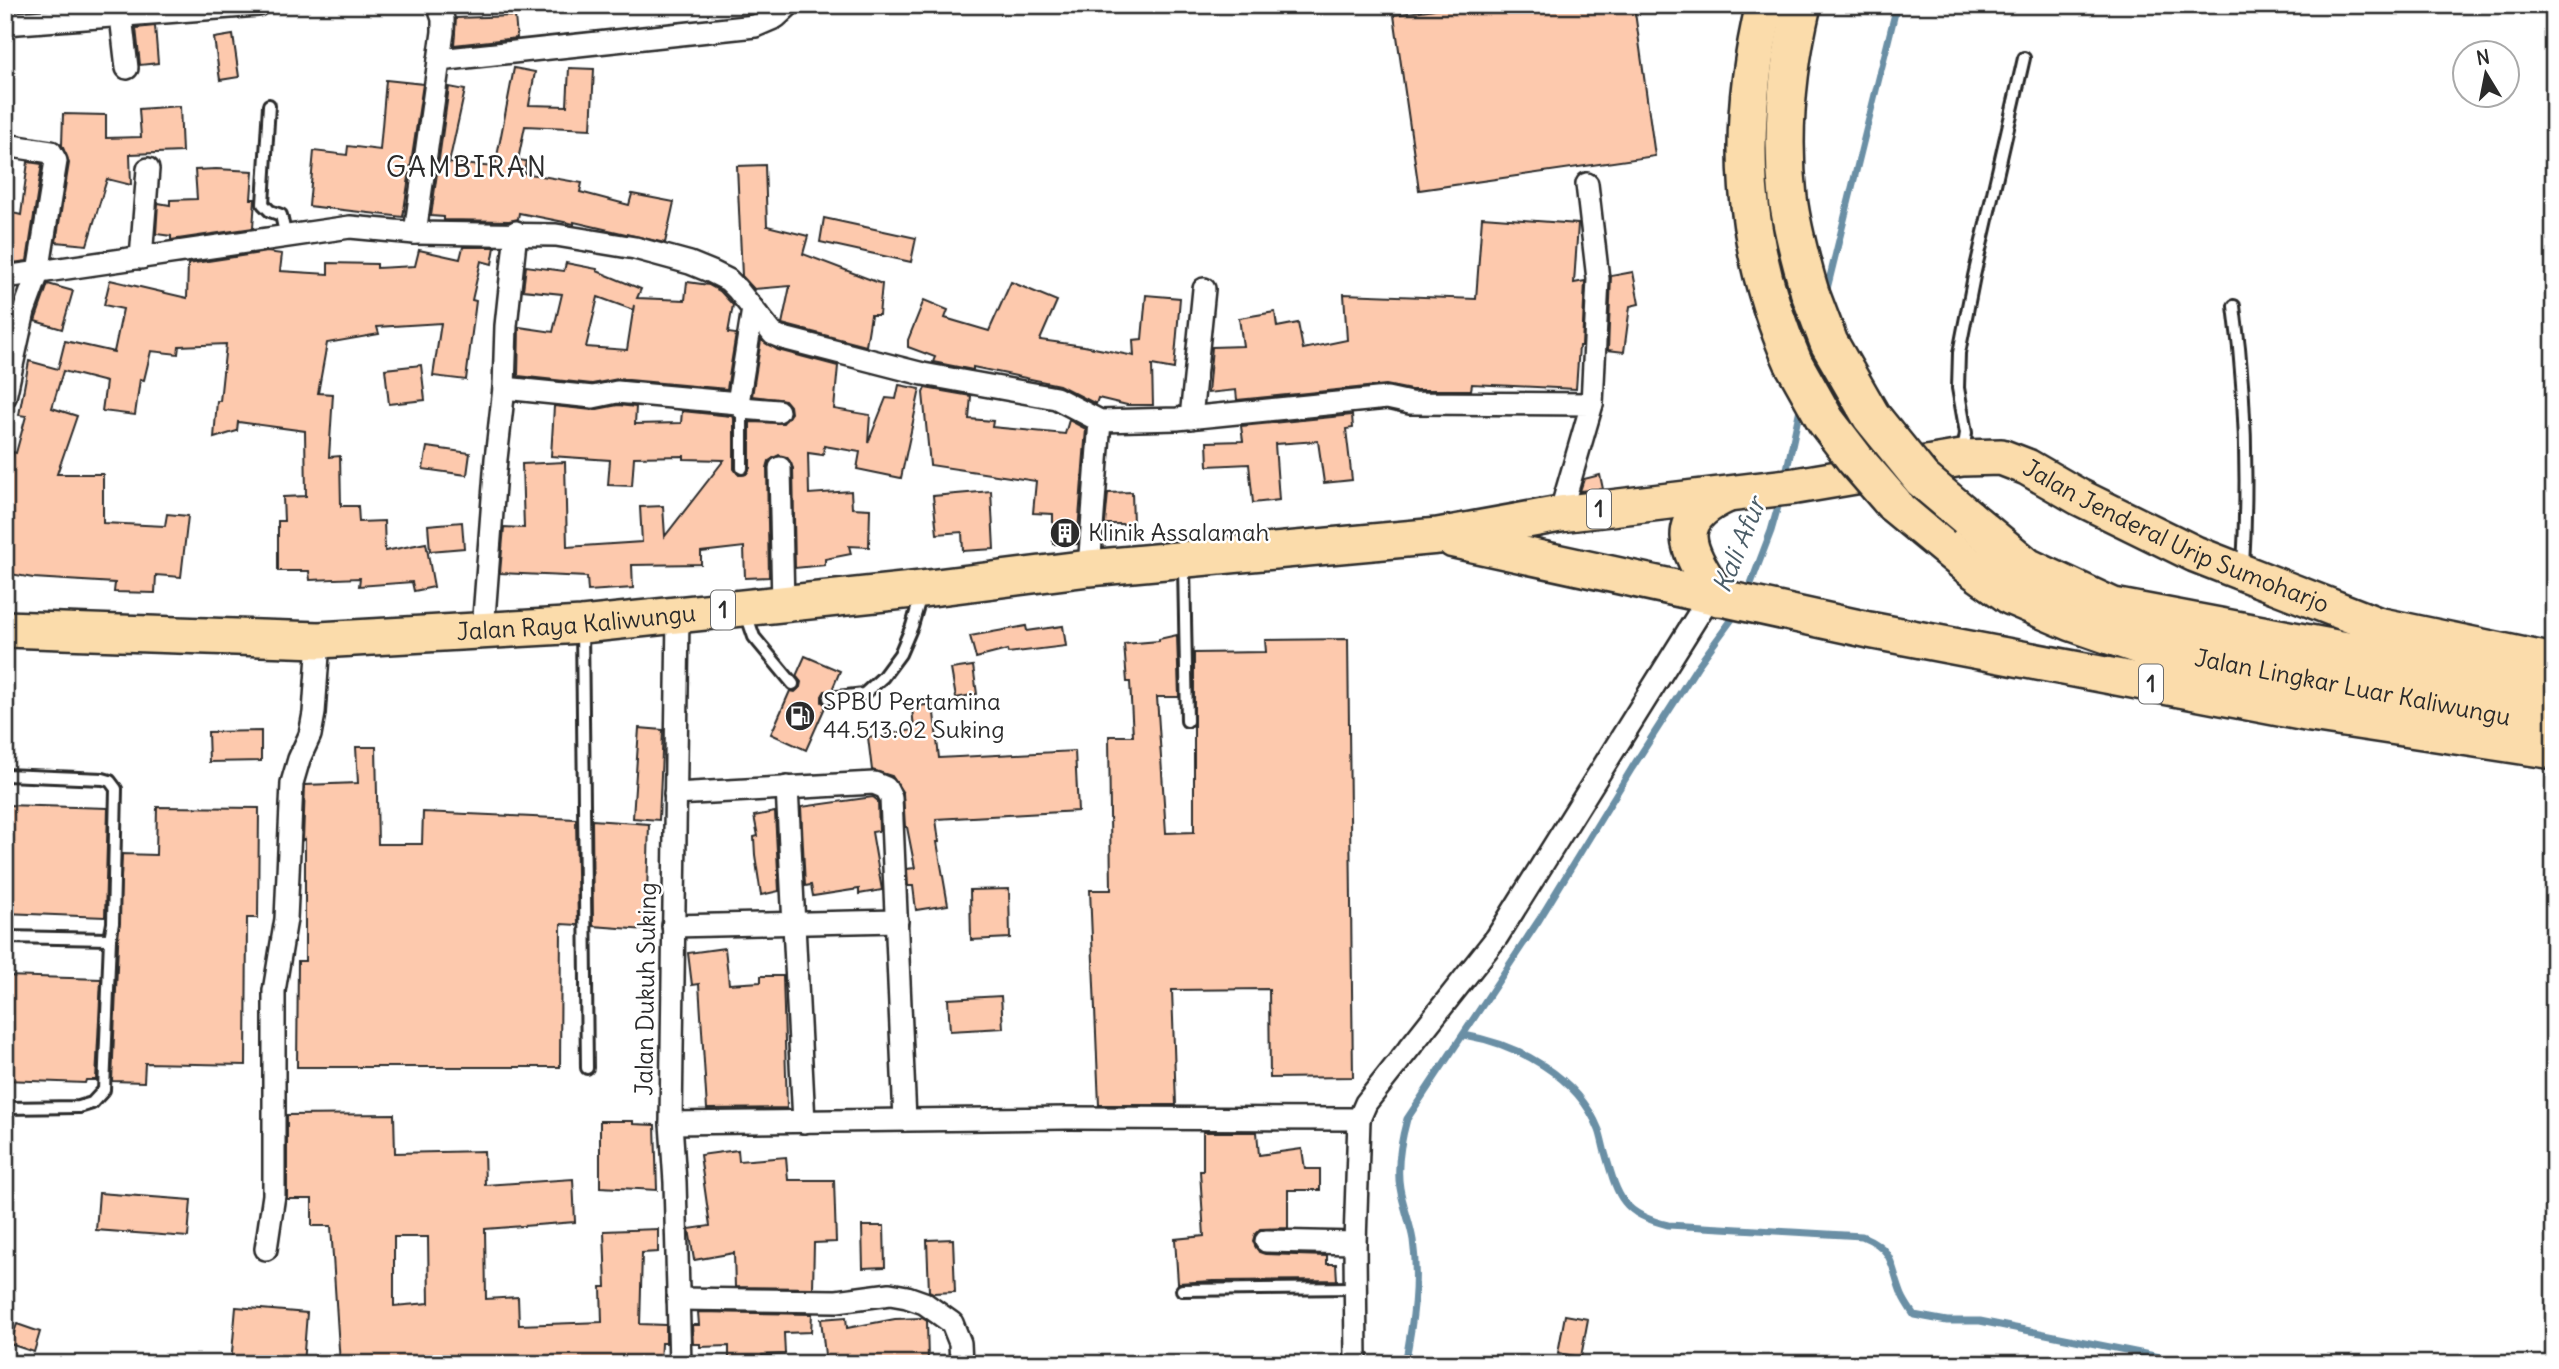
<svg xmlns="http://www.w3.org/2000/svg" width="2559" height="1369" font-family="Delius,sans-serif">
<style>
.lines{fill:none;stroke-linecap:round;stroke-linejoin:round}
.stream{stroke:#6b8fa5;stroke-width:7}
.building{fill:#fdc9ad;stroke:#2b2b2b;stroke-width:2;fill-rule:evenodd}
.service-casing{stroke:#2b2b2b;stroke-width:16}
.minor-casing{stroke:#2b2b2b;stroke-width:26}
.primary-casing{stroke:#2b2b2b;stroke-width:40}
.trunk-casing{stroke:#2b2b2b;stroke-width:42}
.service{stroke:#fff;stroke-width:10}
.minor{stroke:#fff;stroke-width:21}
.primary{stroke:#fbdcab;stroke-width:35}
.trunk{stroke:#fbdcab;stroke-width:37}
.trunk-bridge-casing{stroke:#2b2b2b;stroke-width:42;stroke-linecap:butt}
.trunk-bridge{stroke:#fbdcab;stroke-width:37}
.labels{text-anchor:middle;stroke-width:5;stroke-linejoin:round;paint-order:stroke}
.shield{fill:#fff;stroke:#6b6b6b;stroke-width:2}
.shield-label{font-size:23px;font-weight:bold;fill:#2b2b2b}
.poi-label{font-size:24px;fill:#2b2b2b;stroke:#fff;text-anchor:start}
.street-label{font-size:24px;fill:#2b2b2b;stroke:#fff}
.water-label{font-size:26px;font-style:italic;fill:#4b5d68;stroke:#fff}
.quarter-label{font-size:28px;letter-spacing:2px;fill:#2b2b2b;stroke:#fff}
</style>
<rect width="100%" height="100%" fill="#fff"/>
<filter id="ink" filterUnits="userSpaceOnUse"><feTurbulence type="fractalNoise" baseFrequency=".0143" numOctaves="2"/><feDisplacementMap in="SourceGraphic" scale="14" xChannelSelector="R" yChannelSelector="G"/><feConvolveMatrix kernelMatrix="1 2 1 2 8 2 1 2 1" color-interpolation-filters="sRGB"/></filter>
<g filter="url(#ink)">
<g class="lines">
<!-- stream -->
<g class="stream">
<polyline points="1826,293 1897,5"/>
<polyline points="1785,478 1801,404"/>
<polyline points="1747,594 1771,531 1781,496"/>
<path d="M 1464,1035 C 1517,1044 1578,1076 1599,1130 C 1602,1138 1603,1147 1606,1156 C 1618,1198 1623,1214 1668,1225 L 1862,1236 C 1896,1250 1890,1266 1902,1295 C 1905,1302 1910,1309 1914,1315 L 1947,1321 L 1980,1321 L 2195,1364"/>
<path d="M 1405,1364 C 1413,1323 1419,1282 1413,1240 C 1410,1222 1403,1206 1400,1188 C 1396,1165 1401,1141 1407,1119 L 1539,920 L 1632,768 L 1697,667 L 1738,611"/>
</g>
</g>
<!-- building -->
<g class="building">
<polygon points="1462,5 1634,5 1655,156 1419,190 1394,15"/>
<polygon points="515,16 517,38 454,45 456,18"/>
<polygon points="155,26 158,63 140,65 136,28"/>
<polygon points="233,35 239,77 220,80 214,38"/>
<polygon points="514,68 535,72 529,105 567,106 569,68 594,69 591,129 525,126 518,160 526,161 524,173 582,183 580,192 629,205 632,194 674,202 665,243 574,222 574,224 519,213 518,219 509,221 444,220 444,217 431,216 449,87 465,90 449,163 495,167"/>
<polygon points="386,80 423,84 403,217 309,206 314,151 347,155 348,146 380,150"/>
<polygon points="180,106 182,152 130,154 131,185 107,179 87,245 56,242 69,163 62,145 63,114 106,115 106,138 141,137 139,109"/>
<polygon points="28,162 42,164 27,261 5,264 5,211 21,215"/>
<polygon points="765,165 767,226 808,236 803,254 882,284 879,315 871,315 866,346 782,324 790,286 754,289 742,276 737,166"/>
<polygon points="216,169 253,171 251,199 255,199 253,228 171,240 171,236 156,234 158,203 170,205 170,200 197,199 195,170"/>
<polygon points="1482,217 1578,224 1574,283 1585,281 1582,346 1579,346 1576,389 1472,384 1471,390 1411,390 1386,385 1237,400 1236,390 1208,393 1212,347 1243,346 1239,318 1275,312 1277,327 1298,323 1303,349 1347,340 1344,294 1476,299"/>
<polygon points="824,218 916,238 911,262 820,242"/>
<polygon points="463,247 495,247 492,264 481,261 472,300 476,301 466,380 433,376 441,323 377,327 379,334 327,343 318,393 333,394 329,457 340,456 341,506 358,506 359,522 384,521 385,551 426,543 434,587 414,591 412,582 359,586 360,578 310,580 309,571 278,571 278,521 284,521 283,497 306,496 305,431 238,422 237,431 214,438 217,401 220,401 226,344 179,346 178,354 151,351 144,380 140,379 135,415 102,411 106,382 63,371 52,408 77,416 57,474 103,474 103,523 165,526 167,514 188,516 181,577 156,575 155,593 114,592 115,583 33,578 5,573 5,476 9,477 13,452 16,453 26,416 19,415 29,361 58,369 65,341 114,352 123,309 104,305 110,280 187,298 188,264 267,252 282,254 280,271 328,274 328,263 377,264 377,268 415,266 419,250 460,259"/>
<path d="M 566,263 L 597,269 L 597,271 L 641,289 L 637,298 L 685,300 L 687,282 L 709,285 L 720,291 L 733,305 L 728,333 L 736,334 L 727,389 L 618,379 L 592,384 L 518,376 L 519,327 L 553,332 L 562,294 L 523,290 L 526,266 L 564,271 ZM 598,297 L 633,310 L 634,305 L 627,350 L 586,347 Z"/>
<polygon points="1633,272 1639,304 1630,306 1624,352 1608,350 1611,276"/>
<polygon points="1011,282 1057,301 1040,340 1084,346 1134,356 1133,340 1142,339 1146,295 1180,298 1174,369 1152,365 1153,405 1127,405 1098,398 1096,404 1059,385 973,367 973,370 933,362 935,357 908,347 908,340 924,300 948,310 945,318 989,331"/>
<polygon points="48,284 73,291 62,329 35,321"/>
<polygon points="761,340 778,350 838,366 834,409 870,415 868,443 886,398 896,399 899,385 920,389 901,478 857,469 860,452 824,446 823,455 808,453 809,494 851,491 852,508 870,509 869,547 849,546 851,554 825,559 825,565 795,568 793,468 787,457 779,455 769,461 767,468 769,577 745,578 744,547 701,552 701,564 632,565 633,588 588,591 587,577 500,573 504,527 524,528 522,464 565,462 567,547 642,542 640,507 663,506 665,536 724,460 684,459 684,456 634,457 632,486 608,485 610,460 551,456 554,406 592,410 618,405 636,407 635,424 681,423 682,411 731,416 734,418 734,469 739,475 746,474 750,468 750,422 783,423 791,413 790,406 785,400 752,396"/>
<polygon points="421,365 425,400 389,404 385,369"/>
<polygon points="925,388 971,396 969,419 993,421 992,427 1065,434 1069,420 1086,429 1077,544 1053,544 1053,514 1033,513 1036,481 930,465 923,393"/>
<polygon points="1352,415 1353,428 1346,429 1352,480 1324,483 1318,441 1275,444 1279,500 1253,503 1249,464 1208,466 1207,442 1243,441 1241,426"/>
<polygon points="427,447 470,453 467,475 423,469"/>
<polygon points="1600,475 1603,489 1580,491 1584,479"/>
<polygon points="991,491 994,549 963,551 962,532 937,534 933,496"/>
<polygon points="1132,492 1133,524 1105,524 1108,493"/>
<polygon points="462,522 464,548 430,551 428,525"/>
<polygon points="1026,626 1027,631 1063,626 1066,646 1008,653 1007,650 976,658 970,636"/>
<polygon points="1177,635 1179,697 1157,697 1166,833 1194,832 1194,653 1266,652 1265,640 1348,639 1353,1077 1270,1078 1269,989 1172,990 1176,1105 1099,1105 1090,890 1111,890 1109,736 1133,736 1130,682 1127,682 1124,644 1159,641 1159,639"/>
<polygon points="805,656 840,671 832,690 825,691 822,696 822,702 826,705 806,750 771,734 790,691 795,692 800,687 801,682 796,676"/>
<polygon points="973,666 977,694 956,698 951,669"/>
<polygon points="933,704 939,758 1075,751 1078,811 936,819 939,842 937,842 948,905 916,910 913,886 908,886 907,869 915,868 907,827 905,827 903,793 892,776 872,770 868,737 914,730 912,707"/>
<polygon points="639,728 663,730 659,820 633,818"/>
<polygon points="261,731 261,761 209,762 208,732"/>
<polygon points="356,747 376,747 378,844 422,844 423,812 576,819 578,925 561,924 560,1067 297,1067 298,961 305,961 305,839 303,840 305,785 358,783"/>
<polygon points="873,797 878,801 879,831 872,832 882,890 859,894 859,889 813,896 811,885 805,886 801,807"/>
<polygon points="5,805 108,808 105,917 5,913"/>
<polygon points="157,807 259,808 258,918 247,918 246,1065 145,1063 144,1082 112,1081 122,854 156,855"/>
<polygon points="775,812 779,891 761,895 755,855 754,837 758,836 754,816"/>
<polygon points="592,820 649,824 646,930 593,926"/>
<polygon points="1009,889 1010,938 971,940 970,890"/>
<polygon points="725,948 729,984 761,982 761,976 783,976 787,1108 707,1109 699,984 692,985 688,953"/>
<polygon points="5,976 101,979 96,1080 86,1080 85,1083 5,1080"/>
<polygon points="1001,996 1003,1028 950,1031 948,999"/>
<path d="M 394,1114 L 395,1153 L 484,1151 L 485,1185 L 573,1179 L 575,1222 L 485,1229 L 486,1299 L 518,1297 L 519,1325 L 602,1322 L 601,1287 L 606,1287 L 604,1231 L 658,1229 L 658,1252 L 642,1253 L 640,1324 L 666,1325 L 666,1343 L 661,1343 L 660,1364 L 340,1364 L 331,1226 L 312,1226 L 312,1199 L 287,1199 L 287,1115 ZM 394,1237 L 428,1237 L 429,1303 L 394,1306 Z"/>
<polygon points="600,1121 633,1121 633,1124 655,1125 657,1190 600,1187"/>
<polygon points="1203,1132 1257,1132 1259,1155 1302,1149 1305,1169 1320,1169 1320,1190 1288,1190 1288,1228 1260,1229 1255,1234 1253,1241 1259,1252 1265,1254 1327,1256 1327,1264 1336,1264 1337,1280 1213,1281 1178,1283 1175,1239 1204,1236 1200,1171 1203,1171"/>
<polygon points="738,1150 739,1161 786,1157 788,1180 834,1180 836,1242 814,1243 813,1288 735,1287 734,1253 694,1260 689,1229 710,1226 700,1155"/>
<polygon points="99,1193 191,1200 188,1237 96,1230"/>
<polygon points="862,1226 884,1226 885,1267 863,1268"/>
<polygon points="953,1239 955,1292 933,1293 929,1291 927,1240"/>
<polygon points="236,1307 307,1313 303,1364 231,1364"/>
<polygon points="698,1312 812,1314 811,1332 784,1333 785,1354 762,1355 763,1359 729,1361 729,1346 700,1347 700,1344 693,1344 692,1325 699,1325"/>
<polygon points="1565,1315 1588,1319 1581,1357 1558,1353"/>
<polygon points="846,1317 847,1328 895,1319 922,1318 927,1321 928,1361 893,1364 826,1364 821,1319"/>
<polygon points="17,1324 40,1332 34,1352 10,1344"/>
</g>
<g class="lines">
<!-- service casing -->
<g class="service-casing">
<g id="service">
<polyline points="269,105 263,204 270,211 281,215 286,237"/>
<path d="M 2234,306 C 2246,393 2248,480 2243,567"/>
<polyline points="1963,452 1966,433 1958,388 1959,353 1974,276 2024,58"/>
<polyline points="742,468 742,408"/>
<polyline points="1184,566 1187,721"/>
<polyline points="745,611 754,637 793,684"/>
<polyline points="582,628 587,1068"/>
<polyline points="829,698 864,694 883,677 900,654 912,626 921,595"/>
<polyline points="5,775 103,779 110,781 116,789 113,923 110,939 104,1090 92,1103 79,1107 5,1108"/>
<polyline points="5,937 110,939"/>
<polyline points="1182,1290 1355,1288"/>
</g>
</g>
<!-- minor casing -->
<g class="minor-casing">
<g id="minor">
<polyline points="121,16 127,68"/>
<polyline points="5,24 258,5"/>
<polyline points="439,60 755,26 776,17 789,5"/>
<polyline points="5,145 51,152 56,161 38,273 24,311 5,397"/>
<polyline points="1587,184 1598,279 1592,404"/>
<polyline points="415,233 443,32 443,19 438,5"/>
<polyline points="141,258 148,169"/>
<polyline points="5,277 350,227 415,233 556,235 635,248 690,263 712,272 728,280 737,289 773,334 783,338 923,374 1056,398 1100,421 1177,419 1387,398 1410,403 1592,404 1560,514"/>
<polyline points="504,388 593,397 617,392 738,403 742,408 778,411"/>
<polyline points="738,403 753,309"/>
<polyline points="1191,418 1204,289"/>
<polyline points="780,468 783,604"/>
<polyline points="1089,568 1100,421"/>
<polyline points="678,615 671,1123 675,1182 680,1364"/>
<polyline points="483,630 496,459 504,388 506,326 516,232"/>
<polyline points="787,787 804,1122"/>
<polyline points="675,794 874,783 886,788 891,798 905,1120"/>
<polyline points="673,926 897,921"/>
<polyline points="671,1123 1066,1118 1359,1119"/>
<polyline points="1266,1241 1355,1243"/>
<polyline points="266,1249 274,1195 274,991 286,919 292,783 299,759 310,735 314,713 319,640"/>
<polyline points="678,1299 837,1301 890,1294 907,1297 924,1303 952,1323 960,1343 961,1364"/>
<polyline points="1356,1364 1355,1243 1359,1119 1366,1103 1497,937 1710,596"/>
</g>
</g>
<!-- primary casing -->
<g class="primary-casing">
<g id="primary">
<polyline points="1454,540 1869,630 2311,714 2554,751"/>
<path d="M 1718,598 C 1692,555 1665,523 1726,495"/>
<path id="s1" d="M 5,629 L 319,640 L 582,625 L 922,589 L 1089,568 L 1438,536 L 1560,514 L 1796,486 L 1962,458 L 2001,457 L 2027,467 L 2079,497 L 2195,554 L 2377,625 L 2554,662"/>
</g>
</g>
<!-- trunk casing -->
<g class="trunk-casing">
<g id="trunk">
<path d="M 1765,5 C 1735,130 1741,246 1794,364"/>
<path d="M 1802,5 C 1787,68 1781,134 1788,198 C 1792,230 1801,262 1810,293"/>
<path id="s2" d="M 1894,504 L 1969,566 L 2011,596 L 2072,622 L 2150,649 L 2554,726"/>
<polyline points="1967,517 2027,567 2113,607 2554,690"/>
</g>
</g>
<!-- service -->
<use href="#service" class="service"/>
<!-- minor -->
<use href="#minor" class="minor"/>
<!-- primary -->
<use href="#primary" class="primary"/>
<!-- trunk -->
<use href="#trunk" class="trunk"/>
<!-- trunk-bridge casing -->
<g class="trunk-bridge-casing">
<g id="trunk-bridge">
<polyline points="1810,293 1829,343 1871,416 1922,479 1967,517"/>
<polyline points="1794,364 1826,421 1855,459 1894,504"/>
</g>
</g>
<!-- trunk-bridge -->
<use href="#trunk-bridge" class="trunk-bridge"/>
</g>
</g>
<!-- icons -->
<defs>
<g id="building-disc" transform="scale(1.575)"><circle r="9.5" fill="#2b2b2b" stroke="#fff"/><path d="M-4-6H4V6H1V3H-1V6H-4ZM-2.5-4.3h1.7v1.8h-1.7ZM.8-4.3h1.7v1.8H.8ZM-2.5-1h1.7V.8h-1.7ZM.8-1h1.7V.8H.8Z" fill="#fff"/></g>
<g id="fuel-disc" transform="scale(1.575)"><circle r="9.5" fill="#2b2b2b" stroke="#fff"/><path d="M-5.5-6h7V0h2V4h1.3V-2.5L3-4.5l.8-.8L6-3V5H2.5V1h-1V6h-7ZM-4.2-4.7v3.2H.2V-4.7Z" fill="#fff"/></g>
</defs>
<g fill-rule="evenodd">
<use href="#building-disc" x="1065" y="533"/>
<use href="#fuel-disc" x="800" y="716"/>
</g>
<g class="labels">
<!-- shield labels -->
<g class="shield">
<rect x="1587" y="489.5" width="24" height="39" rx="5"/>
<rect x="711" y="590.5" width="24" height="39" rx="5"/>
<rect x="2139" y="664.5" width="24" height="39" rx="5"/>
</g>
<g class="shield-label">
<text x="1599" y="517">1</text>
<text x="723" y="618">1</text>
<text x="2151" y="692">1</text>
</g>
<!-- poi labels -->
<g class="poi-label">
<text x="1088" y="541">Klinik Assalamah</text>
<text x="823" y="710">SPBU Pertamina<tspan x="823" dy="28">44.513.02 Suking</tspan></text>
</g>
<!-- street labels -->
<g class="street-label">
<text dy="8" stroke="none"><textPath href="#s1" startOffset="2200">Jalan Jenderal Urip Sumoharjo</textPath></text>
<text dy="8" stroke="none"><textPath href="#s1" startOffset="572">Jalan Raya Kaliwungu</textPath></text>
<text dy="8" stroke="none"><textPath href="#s2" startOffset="504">Jalan Lingkar Luar Kaliwungu</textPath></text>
<text transform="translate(646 989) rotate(-89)" y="8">Jalan Dukuh Suking</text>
</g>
<!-- water labels -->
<g class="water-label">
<text transform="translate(1739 545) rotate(-68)" y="9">Kali Afur</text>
</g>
<!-- quarter labels -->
<g class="quarter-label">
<text x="467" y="177">GAMBIRAN</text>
</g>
</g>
<!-- margin -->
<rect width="2559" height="1369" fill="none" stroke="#fff" stroke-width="28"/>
<rect x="14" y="14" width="2531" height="1341" fill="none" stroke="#2b2b2b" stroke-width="2.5" filter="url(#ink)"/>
<!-- north arrow -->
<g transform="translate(2486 74) rotate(350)"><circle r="33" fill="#ffffff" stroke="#aaaaaa" stroke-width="2"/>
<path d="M0-5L12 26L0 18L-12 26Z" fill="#2b2b2b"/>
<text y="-10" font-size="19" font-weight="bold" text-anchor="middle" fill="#2b2b2b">N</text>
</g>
</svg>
